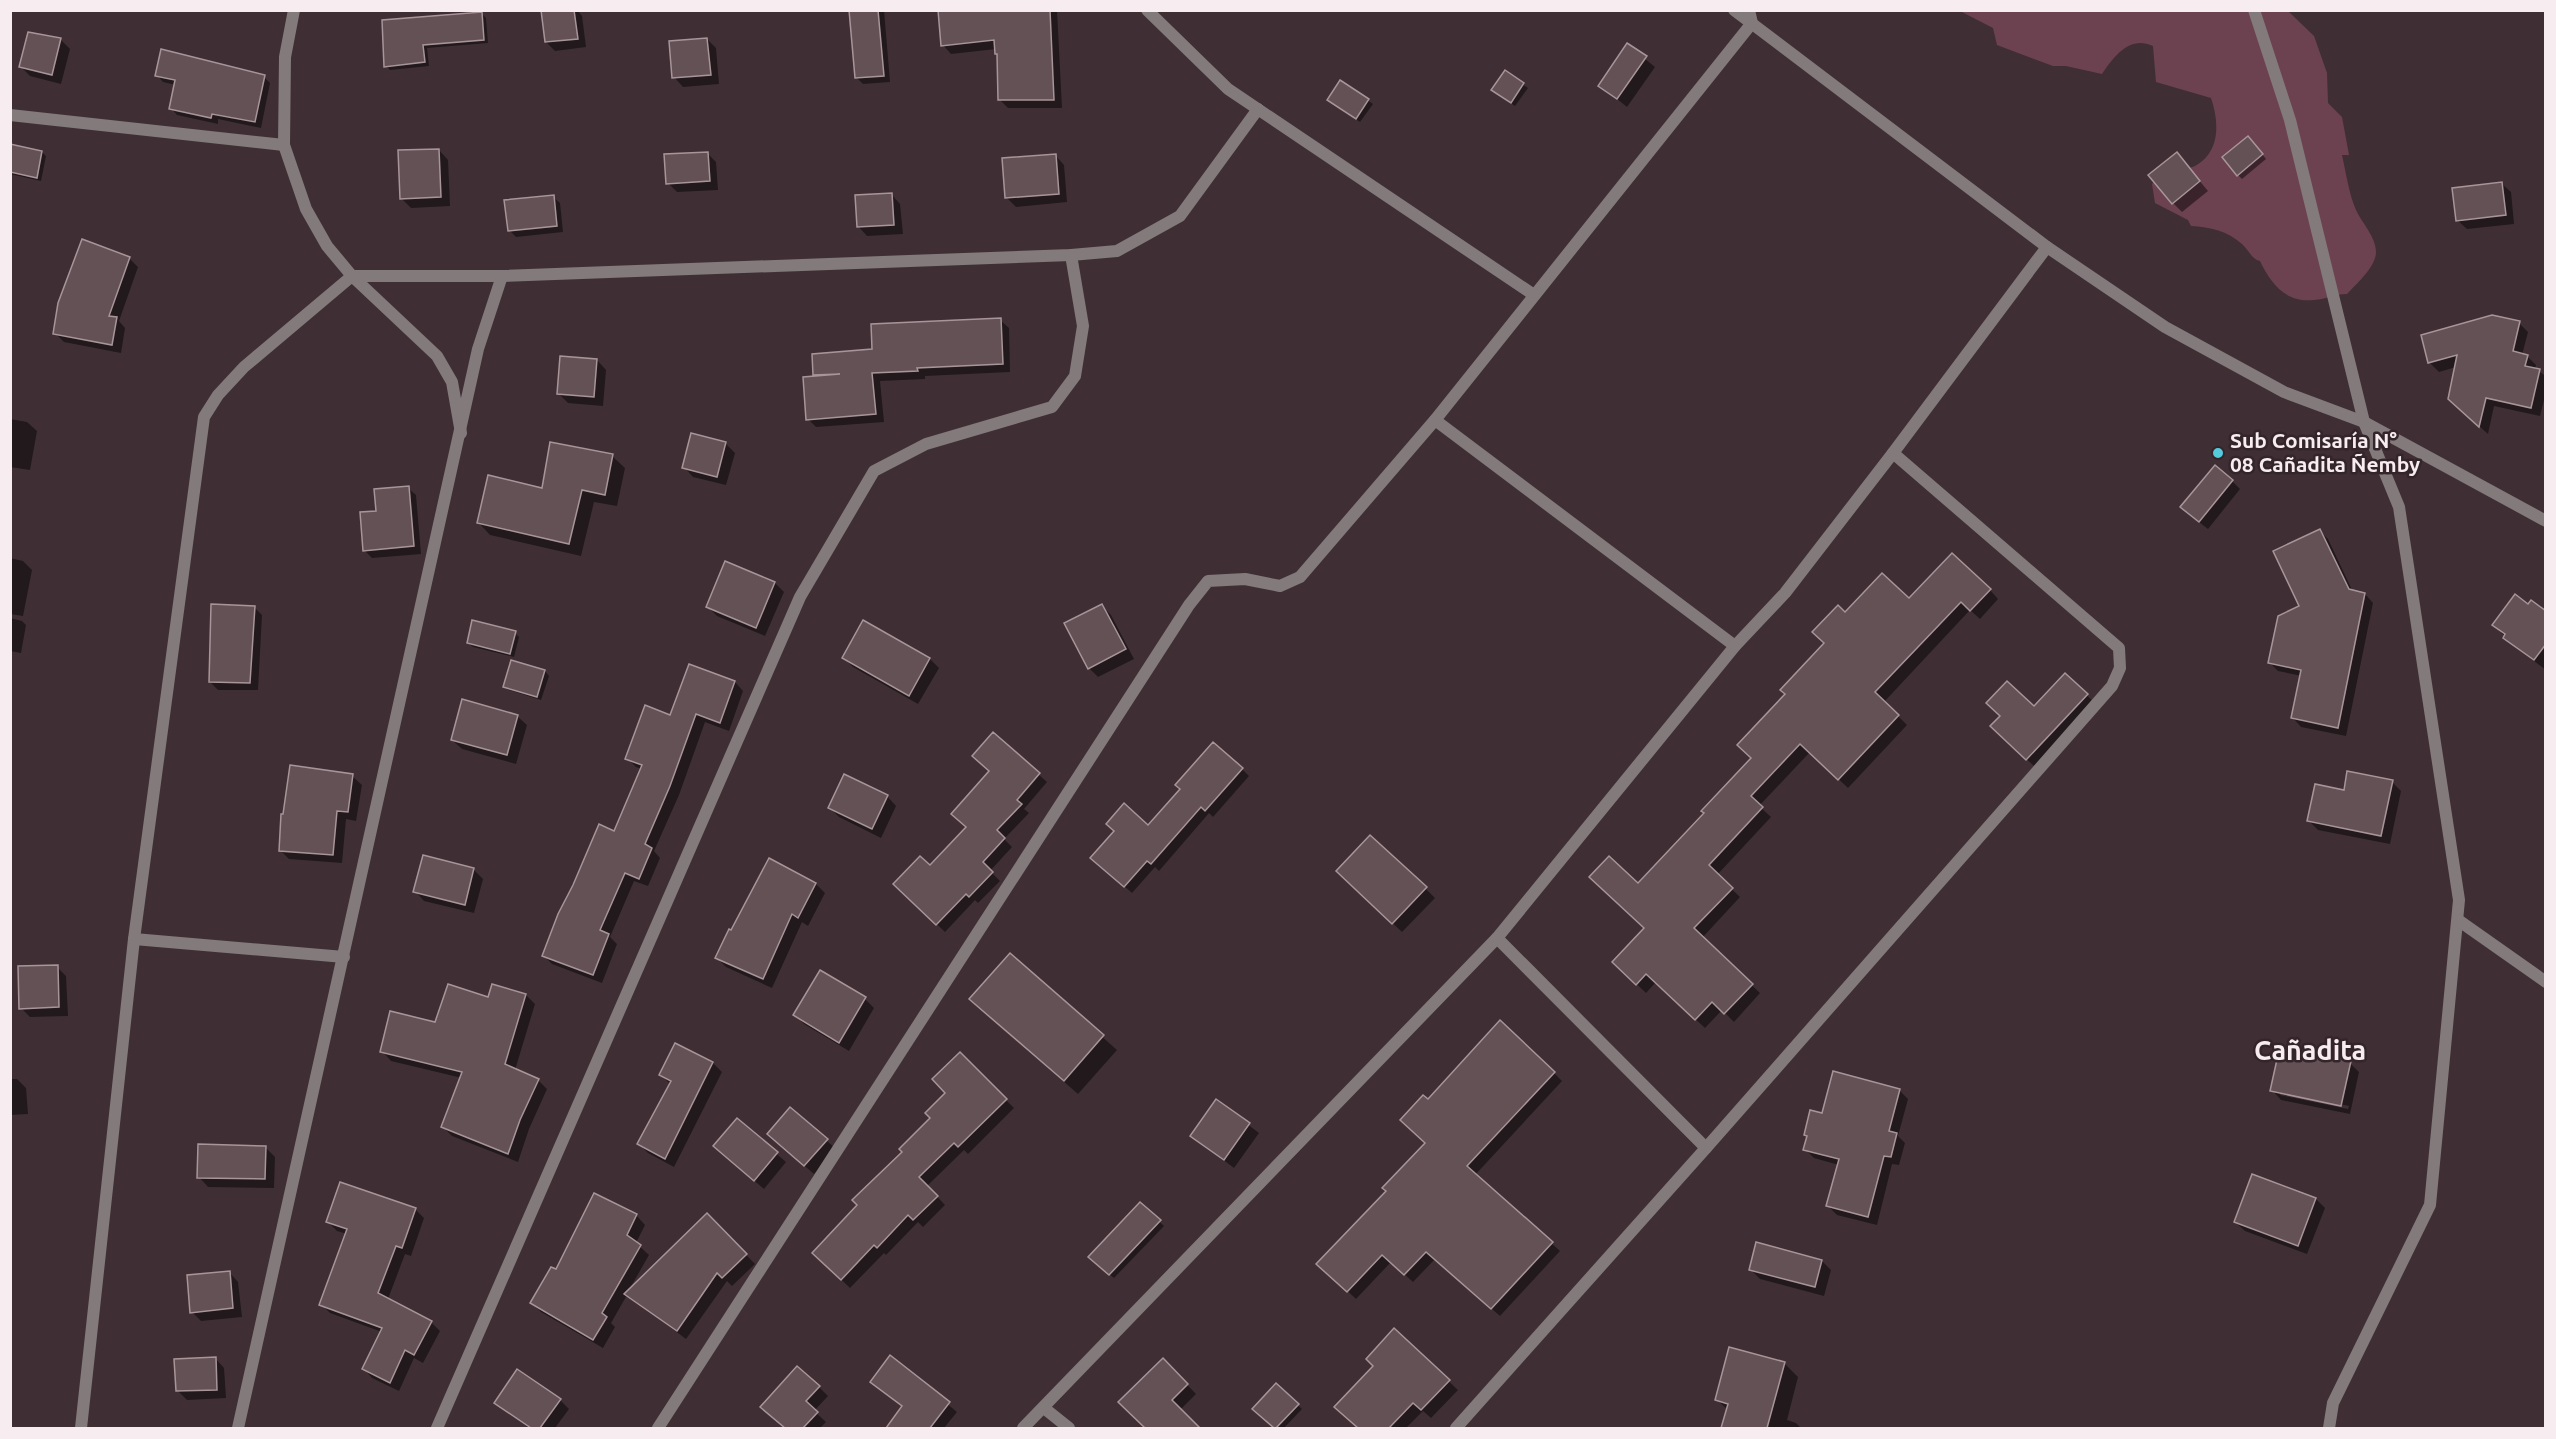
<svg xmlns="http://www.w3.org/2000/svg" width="2556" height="1439" font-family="Ubuntu,sans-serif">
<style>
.green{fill:#6d4250}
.shadow{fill:#0007;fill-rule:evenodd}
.building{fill:#635156;stroke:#a8959a;stroke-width:1.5}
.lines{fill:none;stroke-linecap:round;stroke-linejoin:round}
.street{stroke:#837a7c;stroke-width:12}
.poi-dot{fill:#54cadd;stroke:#34252a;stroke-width:2}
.labels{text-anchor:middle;stroke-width:5;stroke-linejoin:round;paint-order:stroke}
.poi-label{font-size:21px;font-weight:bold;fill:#f7ecef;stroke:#34252a;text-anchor:start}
.district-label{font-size:27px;font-weight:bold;fill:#f7ecef;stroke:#34252a}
</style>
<rect width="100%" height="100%" fill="#3f2f34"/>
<!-- green -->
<path class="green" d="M 1960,11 L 2288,11 L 2314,36 L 2327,73 L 2328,103 L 2342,117 L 2349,155 L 2342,155 C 2346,173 2349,194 2356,210 C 2362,223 2376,237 2376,252 C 2376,267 2356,284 2347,294 C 2335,294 2326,299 2314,300 C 2286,303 2271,284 2260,261 C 2251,259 2249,250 2242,244 C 2227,231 2211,227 2191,226 L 2188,220 L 2155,203 L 2152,184 C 2156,180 2162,175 2167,172 C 2176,168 2187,170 2195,166 C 2221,152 2219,121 2211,98 L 2156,82 L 2153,46 C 2130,35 2114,56 2102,74 L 2066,66 L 2053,66 L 1997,45 L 1993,28 Z"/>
<!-- shadow -->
<g class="shadow">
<polygon points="543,10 577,10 582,16 586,47 555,51 546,42"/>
<polygon points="851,10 884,10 890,82 863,84 857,78"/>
<polygon points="939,10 1057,10 1062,108 1008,108 999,99 999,56 996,49 951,54 943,45"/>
<polygon points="482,14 486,18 488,43 427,48 429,66 390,70 386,66 384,22"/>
<polygon points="60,39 70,49 61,84 30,76 21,67"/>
<polygon points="707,39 716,48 719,84 683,87 674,77"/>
<polygon points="1628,45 1655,67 1627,107 1600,85"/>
<polygon points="1505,72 1528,88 1515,106 1497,94"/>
<polygon points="157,75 264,77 270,83 261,128 218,119 218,124 177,115 171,108 176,85 163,82"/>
<polygon points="1341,82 1373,104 1360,122 1328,100"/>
<polygon points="2252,142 2266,159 2242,179 2238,175"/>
<polygon points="10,146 42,152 46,156 41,181 10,174"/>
<polygon points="439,150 448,160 450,206 411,208 401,198"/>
<polygon points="707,153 716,162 718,190 677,192 668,183"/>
<polygon points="2177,154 2208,191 2182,212 2173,203"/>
<polygon points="1055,155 1064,165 1067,202 1016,207 1007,198"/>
<polygon points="2501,183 2511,192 2514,224 2467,229 2457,220"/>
<polygon points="891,194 900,204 903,234 867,236 858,226"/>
<polygon points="553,197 560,203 563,232 516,237 509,230"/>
<polygon points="129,258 138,267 119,321 125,328 121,353 64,342 55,333"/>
<polygon points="1000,320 1009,328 1010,372 925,376 925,379 880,381 884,422 816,427 808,419 818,378 814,374 874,351"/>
<polygon points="2519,323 2528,332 2522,355 2527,356 2536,365 2535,369 2546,376 2546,392 2540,416 2494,406 2488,434 2459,408 2456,367 2439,372 2430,363 2422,336"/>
<polygon points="597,360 606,370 603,406 568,403 558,393"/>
<polygon points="10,419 27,422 37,431 30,470 10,467"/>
<polygon points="725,443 735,453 726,485 693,477 684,467"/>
<polygon points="612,456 625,468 617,506 594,502 581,556 490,535 478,522"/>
<polygon points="2232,481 2240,489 2208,529 2190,515"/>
<polygon points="408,488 416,495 421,554 372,558 364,550 377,512"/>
<polygon points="2320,531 2328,539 2353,592 2365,594 2373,603 2346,736 2301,727 2293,718 2302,676 2278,671 2270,663 2301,607"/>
<polygon points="10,558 23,561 32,570 23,616 10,614"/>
<polygon points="775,583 784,592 765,636 717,616 708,607"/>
<polygon points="1990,590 1998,599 1980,619 1970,610 1884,702 1907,725 1848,788 1810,752 1759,806 1771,817 1717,875 1740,897 1702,938 1760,993 1734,1022 1722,1010 1705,1028 1656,982 1646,993 1623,971 1646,928 1638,885 1706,813 1753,759 1787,694 1826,643 1845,614 1909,600"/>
<polygon points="1102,606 1111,615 1134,659 1098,677 1089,668"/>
<polygon points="2529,606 2546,613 2546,670 2514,646 2494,625"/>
<polygon points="254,607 262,615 258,690 218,690 210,682"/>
<polygon points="10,618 22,621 26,625 21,653 10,651"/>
<polygon points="864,622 930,659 939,668 918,704 853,667 844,658"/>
<polygon points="515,633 519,637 514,657 473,647 468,643"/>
<polygon points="690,666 735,682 743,691 729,731 705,722 679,795 654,851 660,858 648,886 634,881 610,937 617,944 602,983 552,964 543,955 615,833 642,769 636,767 627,758 671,717"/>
<polygon points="545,671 549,676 541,700 509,690 505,686"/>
<polygon points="2065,675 2095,703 2035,767 1992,726 2034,709"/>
<polygon points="517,716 527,725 516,764 462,749 452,740"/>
<polygon points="993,734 1047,782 1024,809 1029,813 1004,839 1012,847 990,871 1000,881 978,903 975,900 945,932 895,884 930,867 968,827 990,772"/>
<polygon points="1242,769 1249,776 1213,817 1209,813 1159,871 1155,867 1132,893 1100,865 1149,827"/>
<polygon points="352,776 362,785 356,821 346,819 342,863 289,859 280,850"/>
<polygon points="2392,782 2401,791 2390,844 2318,830 2309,821 2345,792"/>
<polygon points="887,796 896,806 881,838 839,817 830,808"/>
<polygon points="424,857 474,870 483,879 474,913 424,901 415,891"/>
<polygon points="769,860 816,884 825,893 808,926 802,922 772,988 726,967 717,958"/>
<polygon points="1347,880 1426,889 1435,898 1402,932"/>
<polygon points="1010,955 1117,1050 1078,1094 985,1013"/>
<polygon points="57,967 66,976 68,1016 30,1017 21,1008"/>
<polygon points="820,972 865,999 874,1008 849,1051 804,1024 795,1015"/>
<polygon points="526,995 535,1004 515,1070 538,1080 547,1089 529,1129 518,1162 452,1136 443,1127 462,1078 391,1061 382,1051 489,999"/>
<polygon points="676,1045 713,1063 722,1072 674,1167 648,1153 639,1144 671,1085 661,1075"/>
<polygon points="960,1054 1014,1108 968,1154 964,1150 927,1186 945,1205 923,1227 918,1222 886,1255 884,1253 850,1288 814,1253 932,1118 947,1093"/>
<path d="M 2350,1063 L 2359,1072 L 2350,1114 L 2281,1100 L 2272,1090 ZM 2280,1091 L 2349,1106 L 2348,1109 L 2280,1095 Z"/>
<polygon points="1554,1073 1562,1081 1475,1175 1560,1251 1500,1316 1435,1259 1413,1282 1391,1262 1356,1299 1319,1264 1388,1191 1427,1143 1428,1101"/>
<polygon points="10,1079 17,1079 26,1088 28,1114 10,1115"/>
<polygon points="1899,1090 1908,1099 1898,1136 1905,1143 1899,1165 1892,1164 1877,1225 1837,1215 1828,1206 1839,1165 1814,1158 1805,1149 1808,1137 1823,1115"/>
<polygon points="1217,1101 1259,1133 1234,1168 1192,1136"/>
<polygon points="791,1109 836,1149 814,1174 778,1143"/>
<polygon points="737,1120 786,1162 764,1189 724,1155"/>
<polygon points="266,1148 275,1157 274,1188 208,1187 199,1177"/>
<polygon points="2316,1199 2325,1208 2307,1254 2245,1231 2235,1222"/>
<polygon points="1140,1204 1164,1226 1114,1278 1094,1261"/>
<polygon points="415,1209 424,1218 411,1256 405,1254 388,1299 431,1322 440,1331 423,1363 414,1358 399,1391 372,1378 364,1369 382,1332 330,1313 321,1304 347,1234 337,1231 328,1222"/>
<polygon points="636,1215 645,1225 636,1243 649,1255 629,1290 707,1215 755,1264 732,1286 727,1281 686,1339 627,1295 611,1323 615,1327 603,1348 541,1312 532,1303 557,1272"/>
<polygon points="1822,1261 1831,1270 1824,1296 1760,1279 1751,1270"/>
<polygon points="229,1272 238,1282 242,1317 201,1321 192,1312"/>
<polygon points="1394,1330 1458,1390 1431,1418 1423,1411 1406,1428 1359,1428 1336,1407 1375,1366"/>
<polygon points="890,1357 957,1412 944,1428 887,1428 903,1407 872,1382"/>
<polygon points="215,1358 224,1368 226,1398 187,1400 178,1391"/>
<polygon points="1163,1360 1196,1394 1180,1410 1198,1428 1147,1428 1120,1402"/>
<polygon points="1784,1363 1798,1377 1787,1420 1796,1423 1801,1428 1723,1428 1728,1410 1717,1400"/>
<polygon points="1276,1385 1302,1409 1284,1428 1275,1428 1254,1409"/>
<polygon points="819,1387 828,1396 814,1411 826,1422 820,1428 785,1428 772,1416"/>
<polygon points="560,1400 569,1409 555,1428 529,1428 496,1403"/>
</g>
<!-- building -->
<g class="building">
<polygon points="541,10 574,10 578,39 545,42"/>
<polygon points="849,10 878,10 884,76 855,78"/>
<polygon points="938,10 1050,10 1054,100 998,100 997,54 995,54 994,40 941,46"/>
<polygon points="482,12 484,40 423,45 425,62 384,67 382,20"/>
<polygon points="28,32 61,38 52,75 19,67"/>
<polygon points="707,38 711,75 672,78 669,41"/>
<polygon points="1627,43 1647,56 1617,99 1598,86"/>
<polygon points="161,49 265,75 255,122 212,114 211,118 169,109 175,80 155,76"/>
<polygon points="1505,70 1524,83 1511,103 1491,90"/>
<polygon points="1340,80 1369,99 1356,119 1327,100"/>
<polygon points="2248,136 2263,154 2237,176 2222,157"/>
<polygon points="10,144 42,151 37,178 10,172"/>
<polygon points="439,149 441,197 400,199 398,150"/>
<polygon points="708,152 710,181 666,184 664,154"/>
<polygon points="2177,152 2200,181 2172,204 2148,175"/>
<polygon points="1056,154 1059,194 1005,198 1002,158"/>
<polygon points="2502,182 2506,215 2456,221 2452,188"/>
<polygon points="892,193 894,225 857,227 855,195"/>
<polygon points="554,195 557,226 508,231 504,200"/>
<polygon points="82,239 130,257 109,316 117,317 112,345 53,334 58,303"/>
<polygon points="2492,315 2520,321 2513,351 2528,355 2525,366 2540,369 2531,408 2486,398 2479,427 2448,399 2457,355 2428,363 2421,335"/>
<polygon points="1001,318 1003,364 917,368 918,371 872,373 876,414 806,420 803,377 840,374 813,375 812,354 872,349 871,324"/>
<polygon points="560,356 597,359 594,397 557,394"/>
<polygon points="691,433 726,442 717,477 682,468"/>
<polygon points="550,442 613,454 605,495 582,490 569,544 477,523 488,475 542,488"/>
<polygon points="2215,465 2233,480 2199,522 2180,507"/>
<polygon points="409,486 414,546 363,551 360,512 376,511 374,489"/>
<polygon points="2320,529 2349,589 2365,593 2338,728 2291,718 2301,670 2268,663 2278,616 2299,606 2273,551"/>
<polygon points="1952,553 1991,589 1970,611 1961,602 1875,692 1899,715 1838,780 1800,744 1751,796 1763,807 1709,865 1733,888 1694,928 1753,984 1724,1014 1712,1002 1695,1020 1646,974 1636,985 1612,962 1644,928 1589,877 1609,856 1638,883 1704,813 1701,811 1751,758 1737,745 1785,694 1780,690 1824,643 1812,632 1838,605 1845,612 1882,573 1909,598"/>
<polygon points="725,561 775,582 756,628 706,607"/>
<polygon points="2515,594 2528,604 2531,600 2546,611 2546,644 2534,660 2503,638 2505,634 2492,625"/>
<polygon points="211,604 255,606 250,683 209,682"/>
<polygon points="1102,604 1126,649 1088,669 1064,623"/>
<polygon points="472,620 516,631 510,654 467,643"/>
<polygon points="863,620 930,658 909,696 842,658"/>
<polygon points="511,660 545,670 537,697 503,687"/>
<polygon points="689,664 735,681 720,723 696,714 670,786 645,844 652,848 639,879 625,873 600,930 609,934 593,975 542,956 558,914 573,885 599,824 614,831 642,765 625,759 645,705 670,715"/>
<polygon points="2065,673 2088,694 2026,760 1990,726 2000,716 1986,703 2007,681 2034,706"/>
<polygon points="462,699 518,715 507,755 451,740"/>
<polygon points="993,732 1040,773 1017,800 1022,804 997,830 1005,838 983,862 993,872 969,897 966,894 936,925 893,884 920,856 930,865 966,827 951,814 989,771 972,756"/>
<polygon points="1213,742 1243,768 1205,811 1201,807 1151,864 1147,861 1124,887 1090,858 1114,831 1106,824 1124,803 1148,825 1180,789 1175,785"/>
<polygon points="290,765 353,774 348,812 337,811 333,855 279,851 281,814 283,814"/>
<polygon points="2347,771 2393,780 2381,836 2307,821 2315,784 2344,790"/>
<polygon points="844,774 888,795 872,829 828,808"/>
<polygon points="1370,835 1427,887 1392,924 1336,871"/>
<polygon points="423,855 474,868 465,905 413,892"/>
<polygon points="769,858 816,883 798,918 792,914 763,979 715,958 729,929 731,930"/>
<polygon points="1010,953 1104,1035 1064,1081 969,999"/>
<polygon points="58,965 59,1007 19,1009 18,966"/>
<polygon points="820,970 866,997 839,1043 793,1015"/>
<polygon points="448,984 488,997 492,984 526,994 505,1064 539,1079 520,1120 508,1154 441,1127 462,1072 380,1052 390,1011 435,1022"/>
<polygon points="1500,1020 1555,1072 1467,1166 1553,1242 1491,1309 1426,1252 1404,1275 1382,1255 1347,1292 1316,1264 1386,1191 1382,1188 1425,1143 1400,1120 1423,1095 1428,1099"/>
<polygon points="675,1043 713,1062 665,1159 637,1144 671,1081 659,1075"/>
<polygon points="2280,1046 2351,1061 2341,1106 2270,1091"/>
<polygon points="960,1052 1007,1099 958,1147 954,1143 919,1177 938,1196 913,1220 908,1215 877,1248 874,1245 841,1280 812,1253 857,1205 852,1200 902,1152 899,1149 930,1118 925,1113 945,1093 932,1079"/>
<polygon points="1833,1071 1900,1089 1889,1131 1897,1133 1891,1157 1884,1156 1868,1217 1826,1206 1839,1159 1803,1150 1807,1136 1804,1135 1810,1110 1822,1113"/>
<polygon points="1216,1099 1250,1123 1224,1160 1190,1136"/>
<polygon points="790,1107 828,1139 804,1166 767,1134"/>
<polygon points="737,1118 778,1152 754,1181 713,1146"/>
<polygon points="198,1144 266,1146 265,1179 197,1178"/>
<polygon points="2252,1174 2316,1198 2298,1246 2234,1222"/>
<polygon points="340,1182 416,1208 402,1248 396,1246 378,1293 432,1321 414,1355 405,1350 390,1383 362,1369 382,1328 319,1305 347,1229 326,1222"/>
<polygon points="594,1193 637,1214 627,1235 641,1245 602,1313 607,1317 593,1340 530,1303 551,1267 556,1269"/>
<polygon points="1140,1202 1161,1220 1109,1275 1088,1257"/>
<polygon points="707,1213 747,1254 722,1278 717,1273 677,1331 624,1294"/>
<polygon points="1756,1242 1822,1260 1815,1287 1749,1270"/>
<polygon points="230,1271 233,1308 190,1313 187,1275"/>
<polygon points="1394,1328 1450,1380 1421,1410 1413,1403 1389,1428 1358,1428 1334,1407 1373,1366 1366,1359"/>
<polygon points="1729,1347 1785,1362 1767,1428 1721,1428 1728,1404 1715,1400"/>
<polygon points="890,1355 950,1402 930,1428 886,1428 902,1406 870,1382"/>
<polygon points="216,1357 217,1390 176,1391 174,1359"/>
<polygon points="1163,1358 1188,1384 1172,1400 1200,1428 1145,1428 1118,1402"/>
<polygon points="797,1366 820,1386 806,1401 818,1412 803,1428 785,1428 760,1407"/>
<polygon points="517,1369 561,1399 540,1428 531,1428 494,1403"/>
<polygon points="1276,1383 1299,1404 1276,1428 1274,1428 1252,1409"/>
</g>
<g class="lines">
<!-- street -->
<g class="street">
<polyline points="294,10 285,57 284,145 306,209 327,246 352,276 502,276 1071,255 1117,251 1180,216 1258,109"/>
<polyline points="1147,10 1228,89 1534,295"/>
<polyline points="1734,10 2047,247 2165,327 2284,392 2364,422 2546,521"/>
<polyline points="2254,10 2290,120 2364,422 2399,507 2459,900 2430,1205 2333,1403 2329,1428"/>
<polyline points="10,115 284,145"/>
<polyline points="1435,420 1735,646"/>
<polyline points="2458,920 2546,982"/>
<polyline points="1497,938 1706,1148"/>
<polyline points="134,939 344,957"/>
<polyline points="1044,1408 1069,1428"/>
<polyline points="81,1428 134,939 204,417 218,395 244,367 352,276 437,356 452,382 461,433"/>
<polyline points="238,1428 478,349 502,276"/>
<polyline points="437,1428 800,597 874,471 926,444 1052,407 1075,376 1083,326 1071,255"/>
<polyline points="658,1428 1189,605 1208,581 1245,579 1280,586 1300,577 1435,420 1752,23 1749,10"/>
<polyline points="1023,1428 1497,938 1735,646 1785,593 1893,453 2047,247"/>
<polyline points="1456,1428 1706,1148 2112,686 2120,668 2119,648 1893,453"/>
</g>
</g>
<!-- markers -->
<circle class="poi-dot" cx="2218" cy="453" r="6"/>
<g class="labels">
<!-- poi labels -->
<g class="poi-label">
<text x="2230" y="448">Sub Comisaría N°<tspan x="2230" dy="24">08 Cañadita Ñemby</tspan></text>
</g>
<!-- district labels -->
<g class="district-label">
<text x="2310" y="1060">Cañadita</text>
</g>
</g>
<!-- border -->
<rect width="2556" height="1439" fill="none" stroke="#f7ecef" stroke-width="24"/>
</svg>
